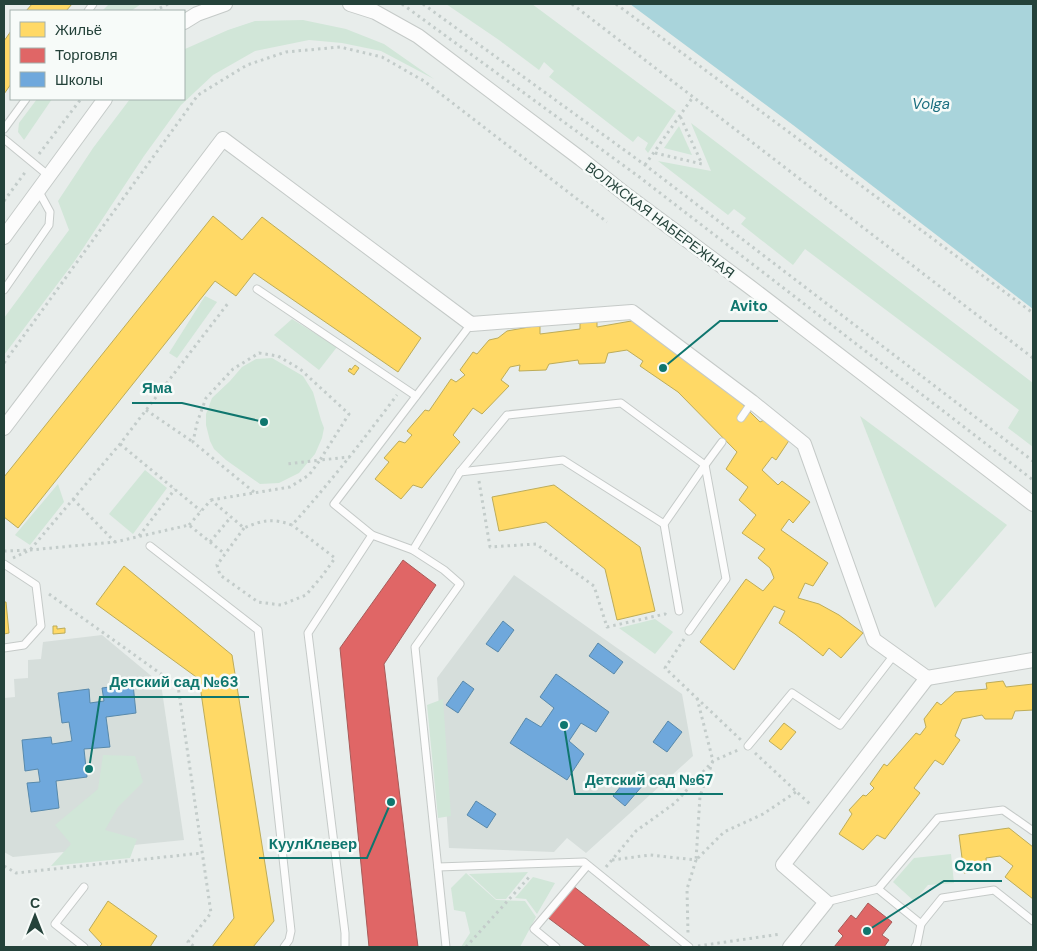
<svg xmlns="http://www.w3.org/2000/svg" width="1037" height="951" font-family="'DM Sans',sans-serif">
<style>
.built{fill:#d6dedb}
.green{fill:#d1e6d8}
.water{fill:#a9d4db}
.homes{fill:#ffd966;stroke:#bdac59}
.shops{fill:#e06666;stroke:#a85b59}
.schools{fill:#6fa8dc;stroke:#5889ab}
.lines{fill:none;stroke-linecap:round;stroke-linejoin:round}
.service-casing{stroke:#c5cac8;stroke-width:9}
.minor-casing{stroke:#c5cac8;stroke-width:16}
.path{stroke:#c3ccca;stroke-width:3;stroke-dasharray:2.5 4;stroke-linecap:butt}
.service{stroke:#fcfcfc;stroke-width:7}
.minor{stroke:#fcfcfc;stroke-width:14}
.labels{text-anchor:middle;stroke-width:5;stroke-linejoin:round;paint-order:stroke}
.street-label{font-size:14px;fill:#24423a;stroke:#f7fbf9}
.water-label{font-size:15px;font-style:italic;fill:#1c6f80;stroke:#f7fbf9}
.leader{fill:none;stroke:#0f766e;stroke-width:2}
.callout-dot{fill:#0f766e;stroke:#f7fbf9;stroke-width:2}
.callout-label{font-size:15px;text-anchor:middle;font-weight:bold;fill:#0f766e;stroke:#f7fbf9;stroke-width:5;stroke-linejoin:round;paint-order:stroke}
</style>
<rect width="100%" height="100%" fill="#e8edeb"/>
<!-- built -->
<g class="built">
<polygon points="514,575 682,694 693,756 586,853 567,838 554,852 449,848 437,678"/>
<polygon points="102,635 161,684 184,840 13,857 4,852 4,698 15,697 14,679 28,678 28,660 41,659 43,642"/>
</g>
<!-- green -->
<g class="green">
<polygon points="109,4 125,4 127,5 128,4 141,4 131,11 102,11"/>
<polygon points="446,4 532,4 676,111 648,153 645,149 648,143 638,136 633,142 549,77 554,71 544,62 539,70 499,40"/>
<polygon points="303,20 346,29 384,44 434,79 381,51 342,43 309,40 255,51 213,75 181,105 144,156 74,262 4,355 4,318 69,230 58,201 93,148 130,99 184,99 184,50 185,49 228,30 255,21"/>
<polygon points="37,99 52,99 24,140 18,132 19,123"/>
<polygon points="691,123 1033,383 1033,447 1008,428 1019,410 805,249 793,265 741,224 746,218 734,209 728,215 658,161 711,171"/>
<polygon points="679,126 692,155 664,148"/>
<polygon points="205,296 217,302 177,358 169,353"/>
<polygon points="292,319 337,347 319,370 274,335"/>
<polygon points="272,358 303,376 313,392 321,420 324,428 322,438 315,454 299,473 279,483 260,484 226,460 214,449 210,441 206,425 206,414 212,398 230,381 242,367 256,359"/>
<polygon points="860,416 1007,525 935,608"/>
<polygon points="145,470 167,488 133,534 109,514"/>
<polygon points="58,484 64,502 30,545 15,535"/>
<polygon points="655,619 673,632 655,654 619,628"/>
<polygon points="443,699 451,816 438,818 427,705"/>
<polygon points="103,755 135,756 143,782 118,807 105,830 137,839 130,858 51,866 71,844 55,825 98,789"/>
<polygon points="951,854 954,883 928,885 914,901 893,882 914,858"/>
<polygon points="528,872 506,899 496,899 469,874"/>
<polygon points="466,873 496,900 525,901 536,917 520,947 461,947 470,933 465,912 454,910 451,888"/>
<polygon points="533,877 555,883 537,914 526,899 515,898"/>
</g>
<!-- water -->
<polygon class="water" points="630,4 1033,4 1033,309 793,125"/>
<!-- homes -->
<g class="homes">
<polygon points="32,4 72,4 66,11 26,11"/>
<polygon points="11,31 11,84 4,94 4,41"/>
<polygon points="213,216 242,240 262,217 421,338 398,372 254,273 236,296 215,281 18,528 4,517 4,477"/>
<polygon points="597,320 597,327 637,320 733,395 760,422 764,420 790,439 776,460 772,457 762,470 778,485 782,481 810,502 793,523 789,519 781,530 828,563 813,586 805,583 798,598 819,604 839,615 863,633 841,658 829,648 823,656 795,634 779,623 785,611 774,606 734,670 700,642 746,579 763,591 774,578 770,568 758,558 765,549 742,533 756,515 739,500 748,487 726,469 737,452 678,392 640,366 643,361 627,350 608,353 605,363 579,364 578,360 549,364 546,370 519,371 520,365 510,367 501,380 509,386 482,414 473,408 453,435 460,442 422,488 413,485 401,499 375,479 389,462 384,458 399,441 405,443 412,435 407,431 425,410 429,411 451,379 456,382 465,375 460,370 473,352 477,354 489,340 498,338 507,331 540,325 540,334 580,329 580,323"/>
<polygon points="355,365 359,368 354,375 348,371 350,368 351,370"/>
<polygon points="554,485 640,547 655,611 617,620 605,569 546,522 499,531 492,497"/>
<polygon points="124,566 232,655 274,921 253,947 212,947 234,918 199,679 96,604"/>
<polygon points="4,602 6,602 9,633 4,634"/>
<polygon points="53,626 57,626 57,629 65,628 65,633 53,634"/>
<polygon points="1003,681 1006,687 1033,684 1033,710 1015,711 1012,719 985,719 982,715 962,719 955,736 960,740 943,765 935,760 914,788 920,793 885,839 877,835 863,850 839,834 852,814 849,810 863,795 866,796 874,788 870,784 884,764 887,766 916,733 920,735 926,727 924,719 937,702 941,705 955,692 987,689 986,683"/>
<polygon points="784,723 796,732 781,750 769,741"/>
<polygon points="1009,828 1033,847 1033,899 1005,877 1013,866 1000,856 986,858 987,870 964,873 959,835"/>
<polygon points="108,901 157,936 150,947 99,947 102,944 89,930"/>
</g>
<!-- shops -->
<g class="shops">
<polygon points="403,560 436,585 384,664 418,947 369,947 340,648"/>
<polygon points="573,886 651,947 587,947 547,917"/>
<polygon points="868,903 892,922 882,935 889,940 884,947 834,947 843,936 838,931 851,915 856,919"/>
</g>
<!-- schools -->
<g class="schools">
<polygon points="503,621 514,630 498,652 486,644"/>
<polygon points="598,643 623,662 614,674 589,656"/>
<polygon points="556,674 609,712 596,732 581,723 569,741 584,754 567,780 510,743 526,718 541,727 554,708 540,697"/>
<polygon points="463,681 474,689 458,713 446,705"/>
<polygon points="133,684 136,713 106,717 110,747 84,749 87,777 56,781 59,808 31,812 27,783 40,782 38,769 25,771 22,740 51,737 52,744 72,741 69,722 62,723 58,693 89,689 90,703 104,701 102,688"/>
<polygon points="668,721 682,732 667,752 653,742"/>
<polygon points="630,775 643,785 625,806 613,796"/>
<polygon points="476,801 496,814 487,828 467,815"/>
</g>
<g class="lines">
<!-- service casing -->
<g class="service-casing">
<g id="service">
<polyline points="88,11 93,4"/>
<polyline points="4,129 26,99"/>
<polyline points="4,139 49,176"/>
<polyline points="257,289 416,396"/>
<polyline points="4,290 49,225 50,212 38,190"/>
<polyline points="741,418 752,402"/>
<polyline points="460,472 563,460 664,524"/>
<polyline points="150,546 258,630 291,931 289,940 284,947"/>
<polyline points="413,550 460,472 507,415 621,403 705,465 726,579 689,631"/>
<polyline points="4,564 36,585 41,626 24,645 4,648"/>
<polyline points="679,611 664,524 705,465 722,442"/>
<polyline points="748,746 792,693 840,725 894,655"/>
<polyline points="438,867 584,862 689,947"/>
<polyline points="84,887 55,924 84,947"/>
<polyline points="878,889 921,924 942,898 994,890 1033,921"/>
<polyline points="826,902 878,889 938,818 1003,810 1033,831"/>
<polyline points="345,947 345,933 308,633 372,535"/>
<polyline points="446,947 415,647 460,584 444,570 413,550 372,535 334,504 471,324"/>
<polyline points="556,947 534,929 587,866"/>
<polyline points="915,947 917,944 921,924"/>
</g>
</g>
<!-- minor casing -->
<g class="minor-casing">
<g id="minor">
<polyline points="350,4 375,12 418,36 581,159 625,194 750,287 1033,504"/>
<polyline points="184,22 197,14 225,4"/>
<polyline points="4,237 105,99"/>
<polyline points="4,428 223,139 471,324 632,312 752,402 804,444 874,640 927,678 1033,660"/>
<polyline points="790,947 826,902 783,865 927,678"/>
</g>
</g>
<!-- path -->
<g class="path">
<polyline points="402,4 638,176 1033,480"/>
<polyline points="423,4 645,165 1033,461"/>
<polyline points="572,4 1033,358"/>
<polyline points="616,4 1033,313"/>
<polyline points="154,11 168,4"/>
<polyline points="655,153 702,164 680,116"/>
<polyline points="39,154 81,99"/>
<polyline points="645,165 693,97"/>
<polyline points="4,201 26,171"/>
<polyline points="4,363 198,95 247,65 286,52 340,47 382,57 424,81 607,222"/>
<polyline points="146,410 193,442"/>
<polyline points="120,444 201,511"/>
<polyline points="479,481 490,547 536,544 594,586 607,627 665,614 669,617"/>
<polyline points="254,492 193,442 197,423 206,398 233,369 259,353 278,356 300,369 349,414 320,460 287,464"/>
<polyline points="73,499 115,542"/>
<polyline points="211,500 290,487 309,475 320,460 350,457"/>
<path d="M 189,525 L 211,500 L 244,528 C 263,520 272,518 292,525 C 330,483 363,440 397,395"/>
<polyline points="244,528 217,565 220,575 258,602 281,605 306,595 323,575 335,558 292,525"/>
<polyline points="139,536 175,489"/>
<polyline points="210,542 225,554"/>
<polyline points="4,551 30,550 115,542 189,525 210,542 231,517"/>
<polyline points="13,558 30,550 120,444 229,302"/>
<polyline points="49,594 178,686 211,913 188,942 195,947"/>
<polyline points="684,639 665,668 741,740"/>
<polyline points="697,698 713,761 700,796 696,860 724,832 763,814 796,792"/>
<polyline points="755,753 812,806"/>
<polyline points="612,860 650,855 696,860 687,889 688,933"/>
<polyline points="4,866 16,873 202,853"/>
<polyline points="606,867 636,831 675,803 713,761 738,750"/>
<polyline points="698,946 781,934"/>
<polyline points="466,947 531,875"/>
</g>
<!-- service -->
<use href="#service" class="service"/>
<!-- minor -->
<use href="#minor" class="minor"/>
</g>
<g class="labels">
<!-- street labels -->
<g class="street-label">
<text transform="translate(660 220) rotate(37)" y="5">ВОЛЖСКАЯ НАБЕРЕЖНАЯ</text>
</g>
<!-- water labels -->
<g class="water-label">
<text x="931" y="109">Volga</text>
</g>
</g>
<!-- callouts -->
<path class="leader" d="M663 368L720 321H778M264 422L182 403H132M89 769L100 697H249M564 725L575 794H723M391 802L367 858H259M867 931L944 881H1002"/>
<g class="callout-dot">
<circle cx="663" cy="368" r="5"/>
<circle cx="264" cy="422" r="5"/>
<circle cx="89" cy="769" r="5"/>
<circle cx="564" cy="725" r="5"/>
<circle cx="391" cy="802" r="5"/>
<circle cx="867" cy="931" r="5"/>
</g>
<g class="callout-label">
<text x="749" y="311">Avito</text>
<text x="157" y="393">Яма</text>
<text x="174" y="687">Детский сад №63</text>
<text x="649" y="785">Детский сад №67</text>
<text x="313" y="849">КуулКлевер</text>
<text x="973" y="871">Ozon</text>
</g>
<!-- border -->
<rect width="1037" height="951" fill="none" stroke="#24423a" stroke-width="10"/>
<!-- legend -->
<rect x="10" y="10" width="175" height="90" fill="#f7fbf9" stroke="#a3b1ad"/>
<rect x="20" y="22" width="25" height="15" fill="#ffd966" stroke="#a3b1ad"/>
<text x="55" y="35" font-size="15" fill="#24423a">Жильё</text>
<rect x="20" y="48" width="25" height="15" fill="#e06666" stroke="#a3b1ad"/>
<text x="55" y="60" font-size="15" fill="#24423a">Торговля</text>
<rect x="20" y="72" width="25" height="15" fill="#6fa8dc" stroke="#a3b1ad"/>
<text x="55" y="85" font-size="15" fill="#24423a">Школы</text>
<!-- north arrow -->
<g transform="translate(35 916)" stroke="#f7fbf9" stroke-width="4" paint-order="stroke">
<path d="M0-4L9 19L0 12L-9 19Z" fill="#24423a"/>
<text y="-8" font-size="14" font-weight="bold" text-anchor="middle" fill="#24423a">С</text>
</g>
</svg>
